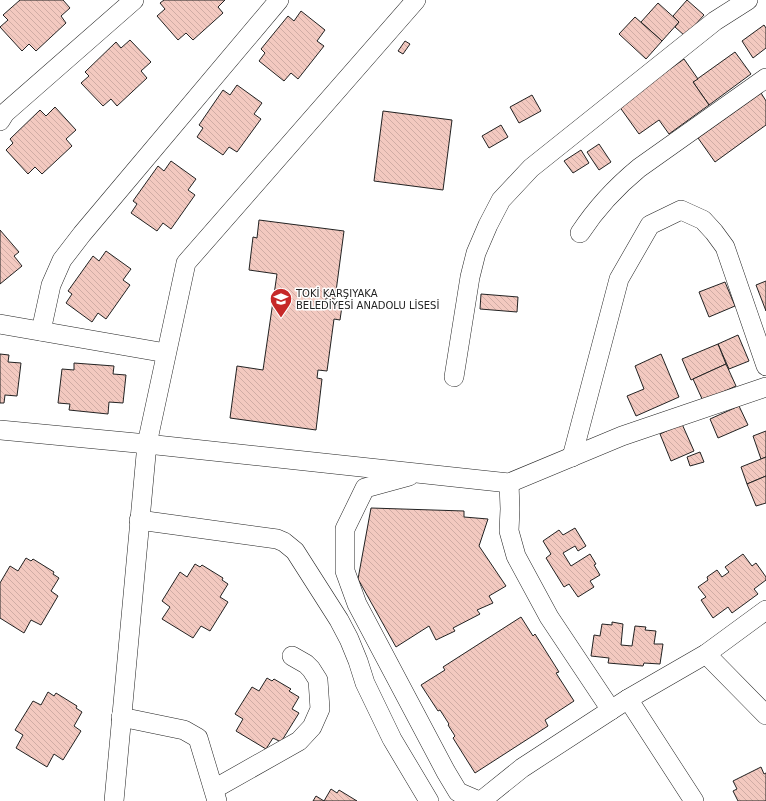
<svg xmlns="http://www.w3.org/2000/svg" width="766" height="801" font-family="'DejaVu Sans',sans-serif">
<style>
.building{fill:url(#building-back-hatch);stroke:#222}
.lines{fill:none;stroke-linecap:round;stroke-linejoin:round}
.minor-casing{stroke:#222;stroke-width:20}
.minor{stroke:#fff;stroke-width:19}
.labels{text-anchor:middle;stroke-width:3;stroke-linejoin:round;paint-order:stroke}
.poi-label{font-size:10px;fill:#222;stroke:#fff;text-anchor:start}
</style>
<defs>
<pattern id="building-back-hatch" width="6" height="6" patternUnits="userSpaceOnUse"><rect width="6" height="6" fill="#f3c9c0"/><path d="M-1 5l2 2M0 0l6 6M5-1l2 2" fill="none" stroke="#d0aca5"/></pattern>
</defs>
<rect width="100%" height="100%" fill="#fff"/>
<!-- building -->
<g class="building">
<polygon points="20,0 63,0 70,8 61,16 66,23 36,51 29,44 22,51 0,27 8,20 3,15"/>
<polygon points="164,0 225,0 218,7 223,13 193,40 186,33 178,40 157,16 165,9 160,3"/>
<polygon points="687,0 704,15 685,36 675,27 679,22 673,16"/>
<polygon points="658,3 679,22 662,41 641,22"/>
<polygon points="301,11 325,30 317,41 324,46 298,79 291,73 284,81 259,61 265,53 261,49 288,16 294,21"/>
<polygon points="635,17 662,41 646,59 619,34"/>
<polygon points="764,25 766,28 766,48 753,58 742,41"/>
<polygon points="130,40 151,62 141,71 147,78 117,106 111,99 103,106 81,83 89,76 85,72 116,42 121,48"/>
<polygon points="405,41 410,44 403,54 398,51"/>
<polygon points="735,52 751,74 709,105 693,82"/>
<polygon points="684,59 698,79 693,82 709,105 669,134 659,120 639,134 619,106"/>
<polygon points="237,85 262,103 254,114 261,119 237,152 229,147 223,155 197,137 203,128 199,125 223,90 230,95"/>
<polygon points="761,93 766,101 766,125 715,162 698,138"/>
<polygon points="532,95 541,111 519,123 510,107"/>
<polygon points="55,107 76,130 66,139 72,146 42,174 35,167 28,174 6,150 13,143 10,139 40,110 46,116"/>
<polygon points="383,111 452,120 443,190 374,181"/>
<polygon points="501,125 508,137 489,148 482,136"/>
<polygon points="599,144 611,162 599,170 587,152"/>
<polygon points="581,150 589,163 573,173 564,161"/>
<polygon points="171,161 196,179 188,190 195,195 171,229 163,223 157,231 131,213 137,204 133,201 158,166 164,171"/>
<polygon points="259,220 344,231 335,299 326,298 325,303 342,306 340,320 334,319 327,371 318,370 317,378 322,379 316,430 230,418 237,366 263,370 277,274 249,270 253,237 257,238"/>
<polygon points="0,230 19,252 14,256 22,266 0,284"/>
<polygon points="106,251 131,269 123,280 130,285 106,319 98,313 92,322 66,303 72,294 68,291 93,256 99,261"/>
<polygon points="766,281 766,311 756,285"/>
<polygon points="725,282 735,306 709,317 699,292"/>
<polygon points="481,294 518,297 517,312 480,309"/>
<polygon points="738,335 749,361 729,369 718,344"/>
<polygon points="718,344 726,364 691,380 682,359"/>
<polygon points="0,354 9,355 8,362 21,363 17,396 5,395 4,403 0,403"/>
<polygon points="661,354 679,397 636,416 627,396 644,389 635,366"/>
<polygon points="74,363 114,366 113,374 126,375 123,403 109,402 108,414 69,410 70,404 58,403 62,369 74,370"/>
<polygon points="726,364 736,386 703,401 693,379"/>
<polygon points="739,406 748,425 718,438 710,419"/>
<polygon points="682,424 694,451 671,461 660,434"/>
<polygon points="766,431 766,457 761,459 753,436"/>
<polygon points="700,452 704,462 690,466 687,457"/>
<polygon points="766,457 766,476 747,484 741,467"/>
<polygon points="766,476 766,503 756,506 747,484"/>
<polygon points="371,508 464,511 464,517 488,519 479,546 506,586 489,596 493,603 477,610 480,614 453,628 455,631 436,640 429,626 396,647 358,579"/>
<polygon points="575,528 586,546 578,551 575,546 563,553 571,566 590,554 596,564 594,565 600,575 590,581 594,587 578,597 569,584 564,587 546,558 551,554 543,541 559,530 563,535"/>
<polygon points="743,554 752,566 756,563 766,577 766,580 754,589 758,594 732,613 728,607 713,618 701,600 706,597 698,587 708,580 707,577 717,570 722,577 729,572 725,567"/>
<polygon points="26,558 31,561 33,559 54,572 53,574 59,578 51,591 58,596 41,625 31,620 24,633 0,618 0,583 10,566 18,571"/>
<polygon points="195,564 200,567 202,565 223,578 222,580 228,584 220,597 228,602 210,631 201,626 193,638 162,619 170,607 162,601 180,572 187,577"/>
<polygon points="521,617 533,636 535,634 559,672 556,673 574,701 545,720 548,726 475,773 453,738 455,736 448,725 449,724 440,710 438,711 421,685 445,670 443,667"/>
<polygon points="612,622 623,624 621,645 632,646 635,626 646,627 645,630 656,631 654,644 663,644 660,664 644,663 643,666 608,663 609,658 591,656 594,635 600,636 602,624 612,625"/>
<polygon points="267,678 272,681 274,679 291,689 289,691 299,697 292,709 299,713 281,742 273,738 266,749 236,731 243,719 235,714 252,687 259,691"/>
<polygon points="48,692 54,696 56,693 77,706 76,708 82,712 74,726 81,731 63,760 54,754 47,767 16,748 23,735 15,730 33,701 41,705"/>
<polygon points="761,767 764,774 766,773 766,801 738,801 733,791 737,789 733,781"/>
<polygon points="331,789 337,793 339,790 357,801 324,801"/>
<polygon points="316,796 324,801 313,801"/>
</g>
<g class="lines">
<!-- minor casing -->
<g class="minor-casing">
<g id="minor">
<polyline points="0,121 5,113 134,0"/>
<path d="M 580,233 C 597,207 616,187 639,168 L 766,78"/>
<polyline points="0,324 166,353"/>
<polyline points="41,331 51,285 62,260 82,234 279,0"/>
<polyline points="454,377 470,277 476,253 488,225 501,200 531,168 715,21 748,0"/>
<polyline points="0,430 147,444 509,483 622,436 766,387"/>
<polyline points="572,457 619,279 650,225 681,210 703,220 714,232 725,247 766,366"/>
<polyline points="409,476 365,488 345,529 345,571 357,604 446,772 458,792 479,801"/>
<polyline points="509,483 510,509 509,531 516,556 549,617 611,710"/>
<polyline points="139,520 277,539 284,542 295,551 339,620 349,639 358,661 365,683 392,739 429,801"/>
<polyline points="706,654 766,715"/>
<polyline points="628,699 694,801"/>
<polyline points="121,717 184,730 198,738 217,801"/>
<polyline points="214,789 299,741 312,727 320,709 318,680 311,669 306,664 292,656"/>
<polyline points="114,801 147,444 186,263 416,0"/>
<polyline points="481,801 522,768 628,699 706,654 766,610"/>
</g>
</g>
<!-- minor -->
<use href="#minor" class="minor"/>
</g>
<!-- icons -->
<defs>
<g id="school-pin" transform="scale(1.15)"><path d="M0 17L-7.5 6A9.5 9.5 0 1 1 7.5 6Z" fill="#c62828" stroke="#fff"/><path d="M0-5L7-2L0 1L-7-2ZM-4 1L0 2.5L4 1V4Q0 6-4 4Z" fill="#fff"/></g>
</defs>
<g fill-rule="evenodd">
<use href="#school-pin" x="281" y="299"/>
</g>
<g class="labels">
<!-- poi labels -->
<g class="poi-label">
<text x="296" y="297">TOKİ KARŞIYAKA<tspan x="296" dy="12">BELEDİYESİ ANADOLU LİSESİ</tspan></text>
</g>
</g>
</svg>
